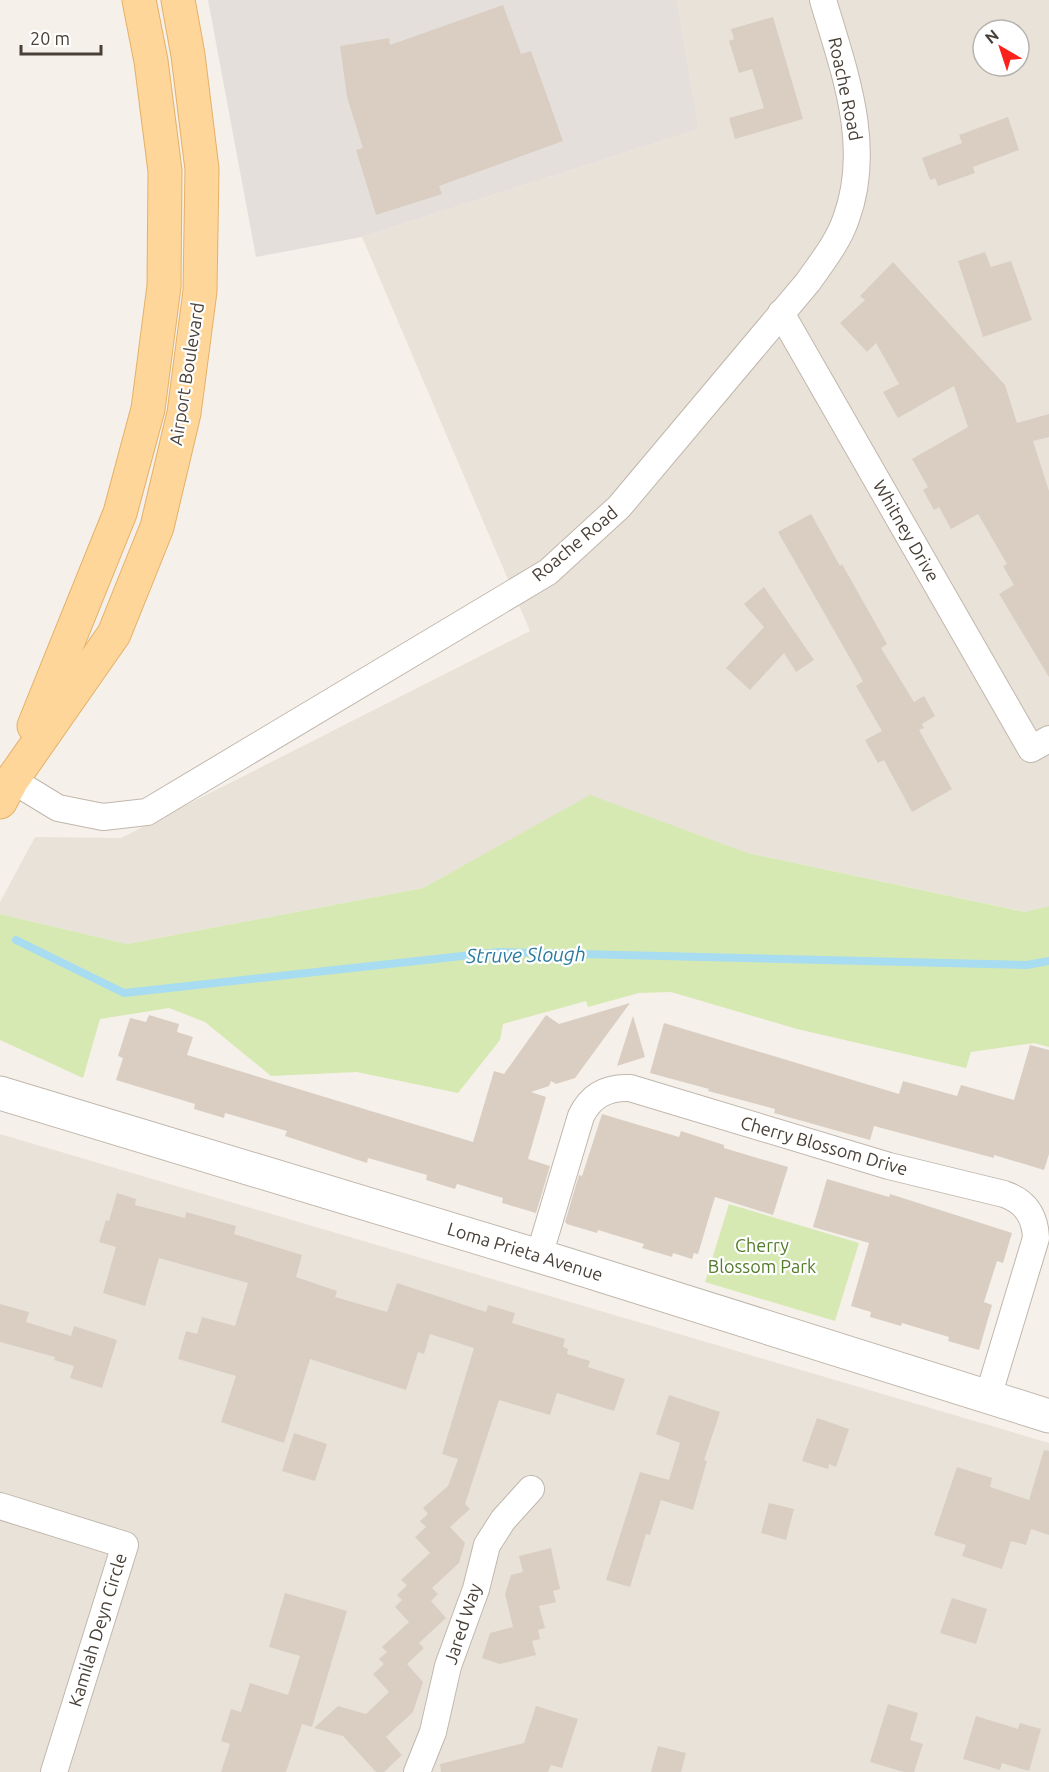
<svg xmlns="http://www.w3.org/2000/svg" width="1049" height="1772" font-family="Ubuntu,sans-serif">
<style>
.residential{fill:#e9e2d8;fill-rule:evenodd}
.industrial{fill:#e5dfdb}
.green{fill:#d7e9b3}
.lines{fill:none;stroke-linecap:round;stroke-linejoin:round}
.stream{stroke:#a7dcf1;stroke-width:8}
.building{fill:#dacec2}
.minor-casing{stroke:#c1b7ac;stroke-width:28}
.tertiary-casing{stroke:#c1b7ac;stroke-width:35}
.primary-casing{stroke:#e5b068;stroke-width:35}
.minor{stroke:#fff;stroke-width:26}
.tertiary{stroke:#fff;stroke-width:33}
.primary{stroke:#ffd699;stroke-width:33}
.labels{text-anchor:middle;stroke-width:4.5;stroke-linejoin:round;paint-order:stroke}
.street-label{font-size:18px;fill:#494038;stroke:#fff}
.park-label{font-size:18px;fill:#537c2a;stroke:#fff}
.water-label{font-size:20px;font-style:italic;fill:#2a7b9e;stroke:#fff}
</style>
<rect width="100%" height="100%" fill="#f5f0ea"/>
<!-- residential -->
<g class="residential">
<path d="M 677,0 L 1049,0 L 1049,906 L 1026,912 L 748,853 L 590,796 L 423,888 L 127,944 L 0,914 L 0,902 L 35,837 L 121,838 L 530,631 L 362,237 L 699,129 ZM 983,30 L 1019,30 L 1019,66 L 983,66 Z"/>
<polygon points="0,1134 1049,1443 1049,1772 0,1772"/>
</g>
<!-- industrial -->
<polygon class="industrial" points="208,0 677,0 699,129 362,237 256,257"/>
<!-- green -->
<g class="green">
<polygon points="590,795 748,853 1025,912 1049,906 1049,1047 1034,1043 971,1052 966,1068 797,1029 671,992 639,993 588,1007 586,1001 503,1024 500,1040 458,1093 357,1072 271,1076 205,1022 169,1008 100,1019 83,1078 0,1040 0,914 127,944 423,888"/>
<polygon points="729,1204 859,1243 835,1321 705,1282"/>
</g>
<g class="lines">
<!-- stream -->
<polyline class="stream" points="16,940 124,993 499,952 1027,965 1049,961"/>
</g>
<!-- building -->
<g class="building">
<polygon points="503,5 521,54 531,51 563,141 439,186 442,194 376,215 356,150 363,148 347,97 340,46 389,38 390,45"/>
<polygon points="773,17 803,119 735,139 729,118 764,108 752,69 739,73 729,41 734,39 731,29"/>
<polygon points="1008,117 1019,150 973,167 975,173 938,186 935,178 930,180 922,158 962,143 959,135"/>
<polygon points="985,252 991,267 1011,261 1032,320 983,337 958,261"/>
<polygon points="893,262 1005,385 1017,423 1049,414 1049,437 1033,441 1049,491 1049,677 999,594 1014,585 1003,566 1007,564 978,514 951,529 939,507 934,510 923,490 928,487 912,459 968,427 954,386 898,418 883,392 899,384 876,343 867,352 840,323 865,300 860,296"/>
<polygon points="811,514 840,566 842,564 887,644 881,648 914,702 924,696 935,716 922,724 924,728 919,730 952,789 912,812 884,760 878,763 865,740 882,731 856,686 863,681 778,532"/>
<polygon points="764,587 814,660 796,672 784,653 750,690 726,668 764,627 744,604"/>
<polygon points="630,1003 575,1078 556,1084 551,1081 549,1086 531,1092 546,1097 528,1159 550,1166 536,1213 502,1203 503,1198 457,1184 455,1189 426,1180 427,1175 368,1158 367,1163 285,1136 287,1131 225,1113 224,1118 194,1109 195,1104 116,1080 123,1058 118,1056 130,1018 146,1022 149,1015 179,1024 177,1032 193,1037 187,1055 473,1142 494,1071 504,1074 546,1015 559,1024"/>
<polygon points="633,1016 645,1057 617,1066"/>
<polygon points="664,1023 899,1094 903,1081 957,1096 961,1085 1014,1100 1030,1045 1049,1050 1049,1154 1044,1170 994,1155 994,1158 874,1126 870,1140 774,1113 775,1109 708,1091 709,1089 650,1073"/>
<polygon points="602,1114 679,1137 681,1131 724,1145 724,1148 788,1167 773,1215 715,1197 698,1254 694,1253 692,1259 673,1253 672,1257 642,1248 644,1244 598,1230 597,1233 567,1224 565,1222 579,1175 582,1176"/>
<polygon points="827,1179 889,1197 890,1194 1012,1233 1003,1263 997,1261 984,1302 992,1305 979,1350 948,1341 949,1337 902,1323 901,1326 870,1317 871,1312 851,1306 869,1243 813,1227"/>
<polygon points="117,1193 136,1199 135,1205 185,1218 186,1212 236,1226 234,1234 302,1255 296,1277 337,1291 335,1297 387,1312 397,1283 486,1312 488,1305 515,1313 512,1323 565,1339 563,1347 568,1349 567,1354 590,1361 588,1367 625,1379 614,1411 557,1393 550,1415 499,1400 465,1504 470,1509 450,1527 465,1543 459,1563 432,1588 438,1594 431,1601 446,1618 419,1643 424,1648 407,1664 423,1682 413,1712 386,1737 402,1755 384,1772 376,1772 343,1736 314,1728 338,1706 366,1714 389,1692 373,1674 384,1664 379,1659 387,1652 382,1647 409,1622 395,1607 402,1600 397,1595 407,1585 401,1580 430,1553 415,1537 426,1527 420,1521 428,1514 423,1508 448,1486 458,1459 442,1454 474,1348 430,1334 424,1354 418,1352 406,1390 310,1359 284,1443 221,1422 236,1376 178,1359 186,1331 197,1334 202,1317 235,1326 248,1283 159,1258 145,1306 103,1293 116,1247 99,1242 106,1220 109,1221"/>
<polygon points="0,1304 29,1312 26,1322 71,1336 74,1326 117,1340 102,1388 70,1378 74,1366 54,1360 55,1357 0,1342"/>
<polygon points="669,1395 720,1412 704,1460 707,1461 693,1510 661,1500 650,1535 646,1534 630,1587 606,1580 640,1472 669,1480 680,1443 656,1434"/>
<polygon points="817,1418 849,1429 836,1467 829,1464 828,1469 802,1461"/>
<polygon points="294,1433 327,1444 315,1481 282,1471"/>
<polygon points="1044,1450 1049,1451 1049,1535 1031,1529 1026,1545 1011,1541 1002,1569 962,1556 966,1545 934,1535 957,1467 992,1478 990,1487 1029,1500"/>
<polygon points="769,1503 794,1509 786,1540 761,1533"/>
<polygon points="551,1548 560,1589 553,1591 556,1602 539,1606 545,1628 538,1630 540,1639 532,1641 536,1655 500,1664 482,1658 490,1633 513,1627 505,1594 511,1575 523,1572 519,1556"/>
<polygon points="285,1593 347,1611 312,1727 302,1724 286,1772 221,1772 230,1744 221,1741 231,1709 241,1712 250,1683 288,1695 300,1656 269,1647"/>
<polygon points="952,1598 987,1609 976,1644 940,1633"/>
<polygon points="888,1704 918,1713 910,1740 923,1744 914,1772 904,1772 870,1762"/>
<polygon points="536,1706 578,1719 562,1768 551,1765 548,1772 441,1772 440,1764 524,1743"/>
<polygon points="976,1716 1018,1729 1020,1723 1041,1729 1029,1771 1002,1763 1000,1770 963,1759"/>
<polygon points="658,1746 686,1753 681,1772 651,1772"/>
</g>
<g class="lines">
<!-- minor casing -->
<g class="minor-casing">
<g id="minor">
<polyline points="781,313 1031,749 1049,739"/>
<path d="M 12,780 L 58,808 L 103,817 L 147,812 L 548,572 L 619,507 L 808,282 C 822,262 838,242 846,219 C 873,146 844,71 823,0"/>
<path d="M 539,1256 L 581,1116 C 591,1095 608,1087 630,1088 L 889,1166 L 1004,1194 C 1025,1201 1035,1216 1036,1238 L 988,1397"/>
<polyline points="0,1506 125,1545 54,1772"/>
<polyline points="417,1772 433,1732 448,1666 476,1589 487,1545 503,1520 531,1489"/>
</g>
</g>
<!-- tertiary casing -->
<g class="tertiary-casing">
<polyline id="tertiary" points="0,1093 562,1263 1049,1416"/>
</g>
<!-- primary casing -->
<g class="primary-casing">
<g id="primary">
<polyline points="34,726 120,513 148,409 164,286 165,171 151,61 139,0"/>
<polyline points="0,802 12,780 114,634 157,527 184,413 200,291 202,169 188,55 178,0"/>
</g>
</g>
<!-- minor -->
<use href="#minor" class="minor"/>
<!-- tertiary -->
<use href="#tertiary" class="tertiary"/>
<!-- primary -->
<use href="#primary" class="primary"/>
</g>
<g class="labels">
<!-- street labels -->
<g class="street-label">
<text transform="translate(845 89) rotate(78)" y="6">Roache Road</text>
<text transform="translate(187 374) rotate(-81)" y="6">Airport Boulevard</text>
<text transform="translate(906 531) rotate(60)" y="6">Whitney Drive</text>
<text transform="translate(575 544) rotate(-40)" y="6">Roache Road</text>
<text transform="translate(824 1146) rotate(16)" y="6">Cherry Blossom Drive</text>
<text transform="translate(525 1252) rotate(17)" y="6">Loma Prieta Avenue</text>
<text transform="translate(463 1624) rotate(-72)" y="6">Jared Way</text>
<text transform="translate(98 1630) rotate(-73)" y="6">Kamilah Deyn Circle</text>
</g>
<!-- park labels -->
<g class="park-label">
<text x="762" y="1252">Cherry<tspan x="762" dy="21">Blossom Park</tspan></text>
</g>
<!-- water labels -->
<g class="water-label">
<text transform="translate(526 955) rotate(-1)" y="7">Struve Slough</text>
</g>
</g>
<!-- north arrow -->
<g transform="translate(1001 48) rotate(321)"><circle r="28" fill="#ffffff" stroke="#b6b3af" stroke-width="1.5"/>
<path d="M0-4.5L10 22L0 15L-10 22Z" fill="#fb221b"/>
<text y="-9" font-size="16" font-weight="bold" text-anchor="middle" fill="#494038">N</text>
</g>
<!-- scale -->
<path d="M21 45v9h80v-9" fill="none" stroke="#494038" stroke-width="3"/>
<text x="30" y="45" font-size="18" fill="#494038" stroke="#ffffff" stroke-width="4.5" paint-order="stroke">20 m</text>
</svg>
